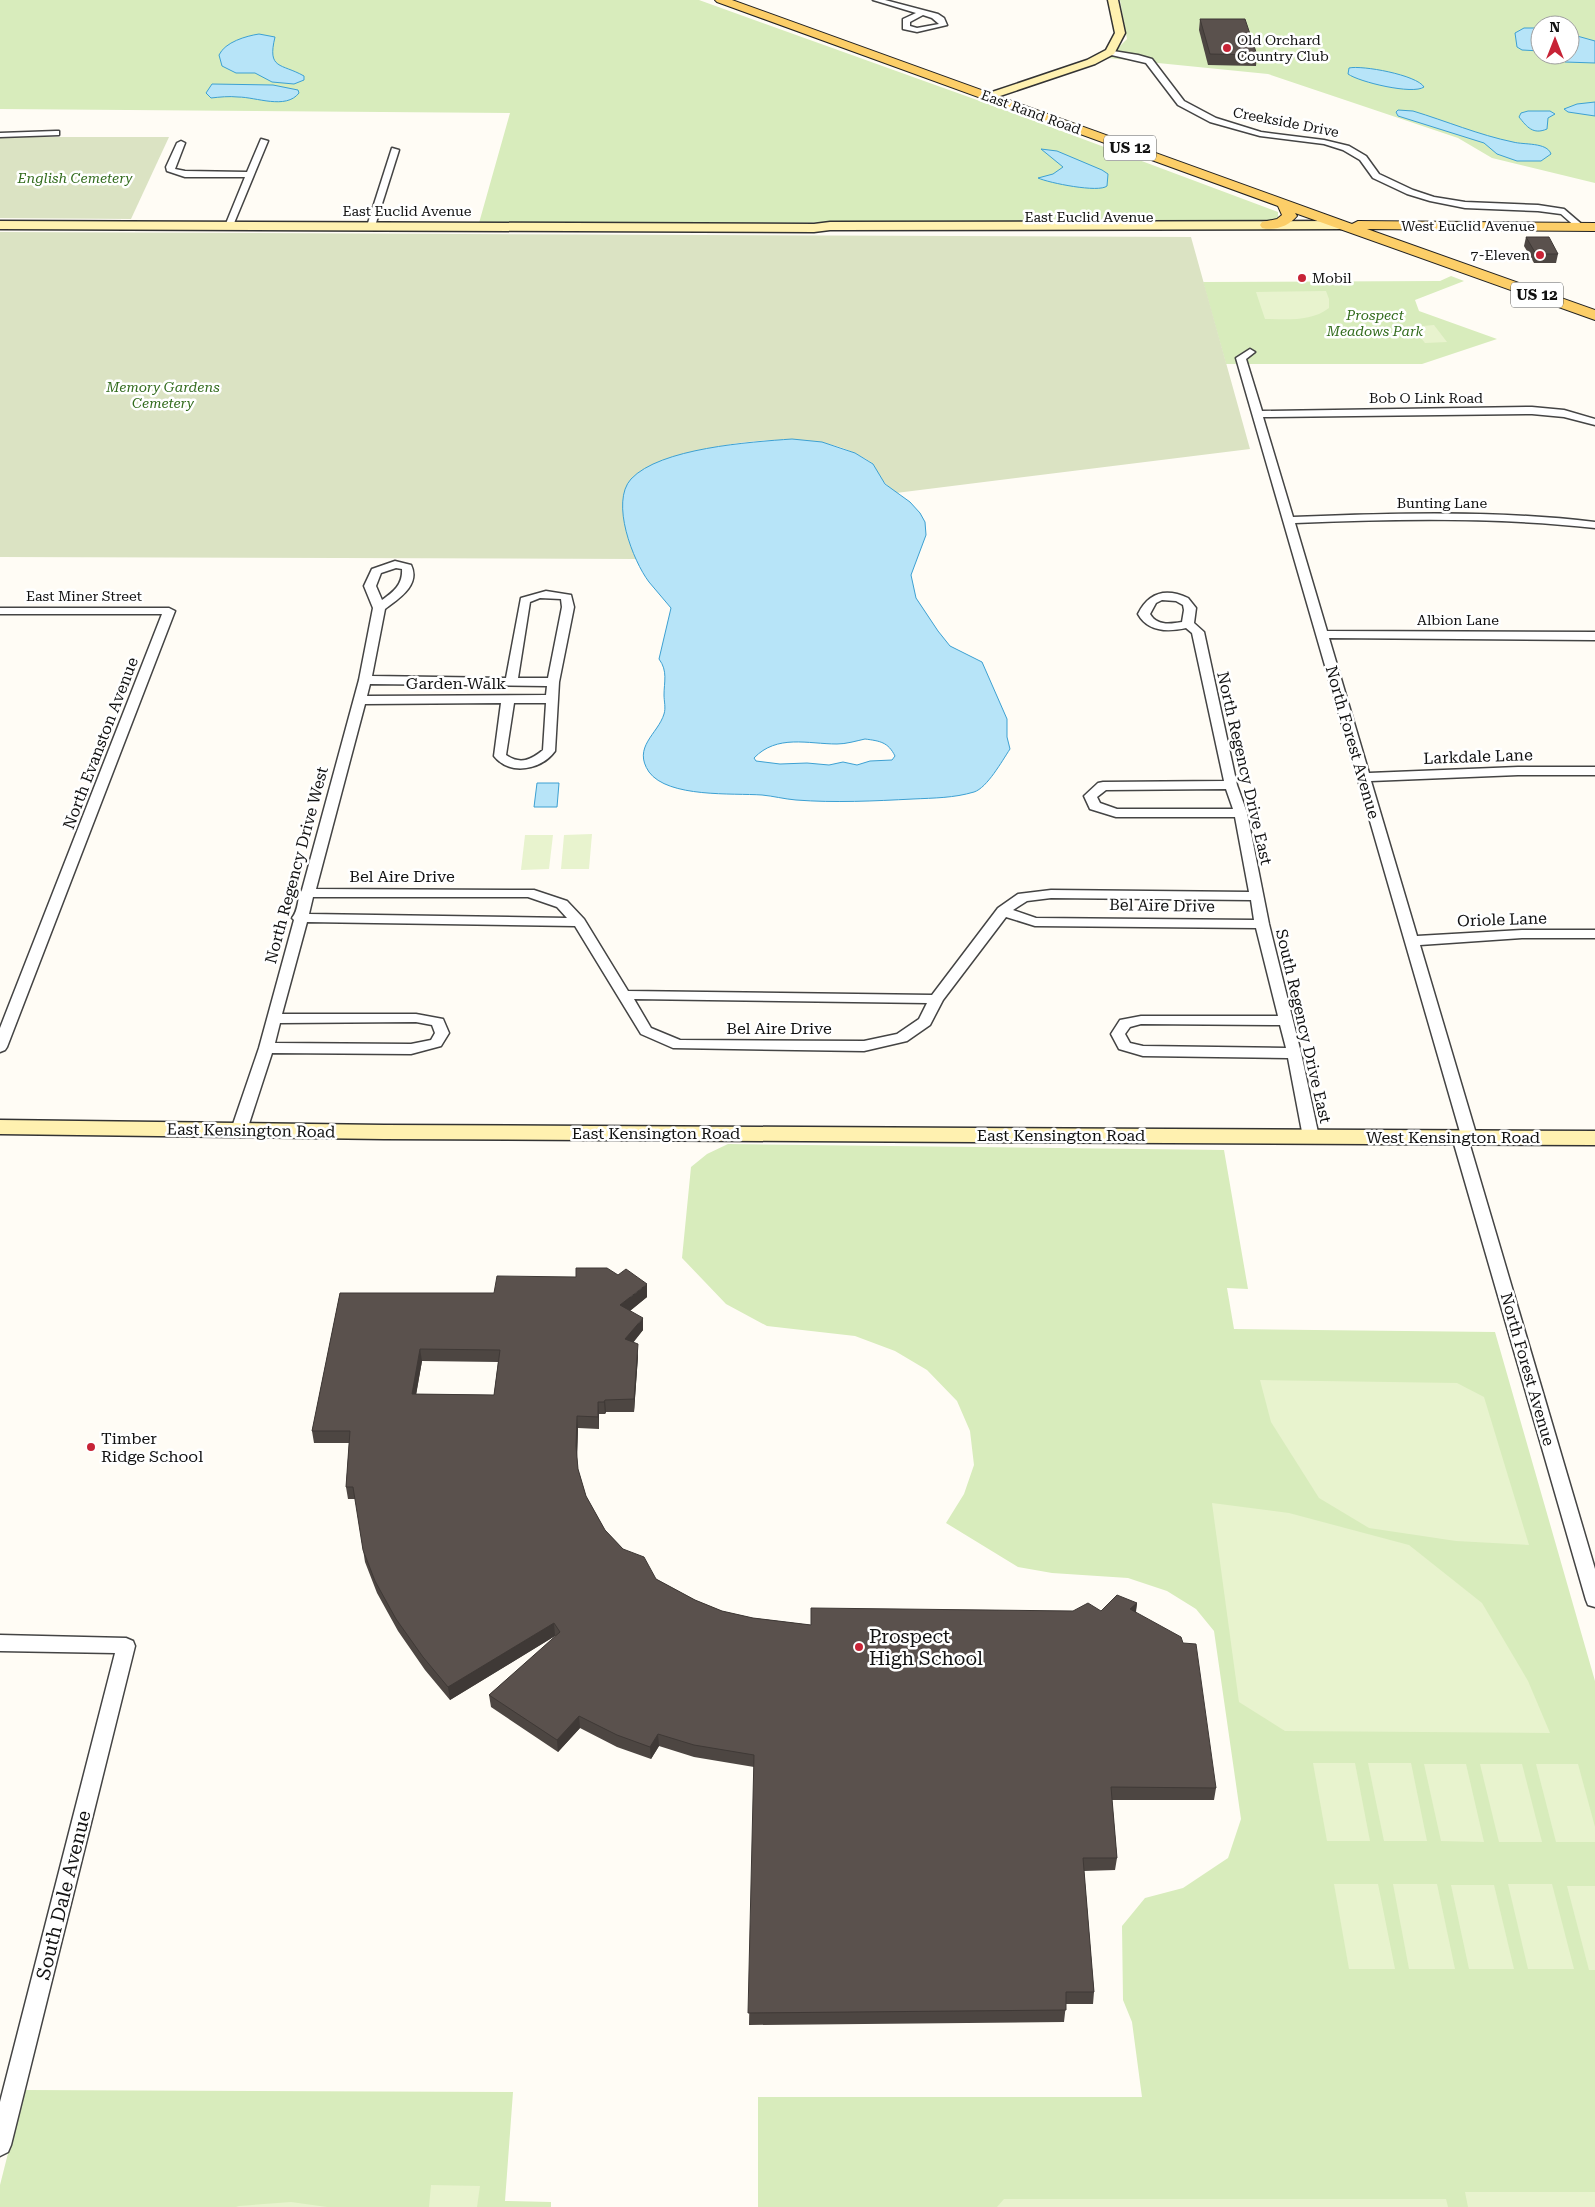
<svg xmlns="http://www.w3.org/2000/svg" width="1595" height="2207" font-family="'Roboto Serif',serif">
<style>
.green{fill:#d8ecbc;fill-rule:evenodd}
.cemetery{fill:#dbe3c3}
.pitch{fill:#e8f3ce}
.water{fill:#b7e4f8;stroke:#3ca0d2;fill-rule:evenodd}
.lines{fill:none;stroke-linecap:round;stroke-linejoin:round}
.street-casing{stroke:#444;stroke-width:3}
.secondary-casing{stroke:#333;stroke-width:3}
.primary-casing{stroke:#222;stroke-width:2}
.street{fill:#fff;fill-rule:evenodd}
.secondary{fill:#fff1b0;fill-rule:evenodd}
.primary{fill:#fcce68;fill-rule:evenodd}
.wall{fill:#4d4642;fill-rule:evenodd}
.shaded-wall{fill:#3f3936}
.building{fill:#5a514d;stroke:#3f3936;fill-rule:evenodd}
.poi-dot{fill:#c72336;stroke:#fff;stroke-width:2}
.labels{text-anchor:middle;stroke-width:5;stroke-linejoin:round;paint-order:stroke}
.far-poi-label{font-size:14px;fill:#111;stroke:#fff;text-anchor:start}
.far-street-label{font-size:14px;fill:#111;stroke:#fff}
.far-park-label{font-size:14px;font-style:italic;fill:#336c1e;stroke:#fff}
.shield{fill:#fff;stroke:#585858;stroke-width:1}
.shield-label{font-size:15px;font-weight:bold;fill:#111}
.street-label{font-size:16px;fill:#111;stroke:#fff}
.poi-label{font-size:16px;fill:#111;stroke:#fff;text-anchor:start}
.near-poi-label{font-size:19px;fill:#111;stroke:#fff;text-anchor:start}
.near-street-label{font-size:19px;fill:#111;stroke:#fff}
</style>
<rect width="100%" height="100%" fill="#fffcf5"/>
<!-- green -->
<g class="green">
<polygon points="0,0 699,0 1024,117 1278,212 1278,218 1271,222 479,223 510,113 0,109"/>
<path d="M 1120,0 L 1595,0 L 1595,183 L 1492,158 L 1458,138 L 1268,74 L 1108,58 L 1127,39 ZM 1540,25 L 1570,25 L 1570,55 L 1540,55 Z"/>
<polygon points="1451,276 1464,281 1415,300 1419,311 1497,339 1422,364 1226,364 1203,282 1440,281"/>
<polygon points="728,1144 1224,1150 1248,1289 1227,1288 1234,1329 1495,1332 1595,1681 1595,2207 758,2207 758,2097 1142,2097 1132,2022 1123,2000 1122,1926 1145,1898 1183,1888 1228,1858 1241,1819 1214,1631 1196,1609 1167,1591 1128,1578 1052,1573 1018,1567 946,1523 964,1494 974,1465 970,1431 957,1401 927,1370 895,1351 855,1336 767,1326 726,1304 682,1258 691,1167 707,1154"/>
<polygon points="24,2090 513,2092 505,2201 551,2202 551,2207 0,2207 0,2185"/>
</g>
<!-- cemetery -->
<g class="cemetery">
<polygon points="0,137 169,137 131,219 0,218"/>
<path d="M 0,232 L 1191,237 L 1250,449 L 896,493 C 889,487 883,482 878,474 C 876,471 875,466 873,464 C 870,461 864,458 860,456 C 810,426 712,443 660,462 L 628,539 L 637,559 L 0,557 Z"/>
</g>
<!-- pitch -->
<g class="pitch">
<path d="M 1326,291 L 1329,299 L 1329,308 C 1311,322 1287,319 1265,319 L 1256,292 Z"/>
<polygon points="1434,325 1447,342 1425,343 1412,327"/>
<polygon points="592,834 589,869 561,869 564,835"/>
<polygon points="525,835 553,835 549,869 521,870"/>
<polygon points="1260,1380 1457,1383 1484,1397 1529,1545 1456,1541 1369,1528 1319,1498 1271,1422"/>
<polygon points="1212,1503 1289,1513 1409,1545 1482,1603 1528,1681 1550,1733 1285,1731 1239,1702"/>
<polygon points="1313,1763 1355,1763 1370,1841 1327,1841"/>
<polygon points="1368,1763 1411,1763 1427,1841 1384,1841"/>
<polygon points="1424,1764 1466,1764 1484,1842 1441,1841"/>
<polygon points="1480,1764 1522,1764 1542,1842 1499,1842"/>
<polygon points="1536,1764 1578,1764 1595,1827 1595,1842 1556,1842"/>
<polygon points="1334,1884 1378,1884 1395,1969 1349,1969"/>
<polygon points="1393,1884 1437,1884 1455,1969 1409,1969"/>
<polygon points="1508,1884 1552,1884 1574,1969 1528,1969"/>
<polygon points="1451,1885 1494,1885 1514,1969 1469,1969"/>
<polygon points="1567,1886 1595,1886 1595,1970 1589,1970"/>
<polygon points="431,2185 480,2186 477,2207 429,2207"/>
<polygon points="1465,2192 1595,2192 1595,2207 1468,2207"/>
<polygon points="1004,2199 1446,2199 1448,2207 997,2207"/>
<polygon points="291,2202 327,2207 236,2207 239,2206"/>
</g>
<!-- water -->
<g class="water">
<polygon points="1524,28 1540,28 1540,51 1522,50 1517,47 1515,33"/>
<path d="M 259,34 L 275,37 C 267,70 281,63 304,76 L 304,80 L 294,84 L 272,82 L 255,73 L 236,73 L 222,66 L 219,55 C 225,42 246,36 259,34 Z"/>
<polygon points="1570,34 1595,41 1595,63 1565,62 1565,59 1572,53 1570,51"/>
<path d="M 1349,68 C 1362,65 1417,75 1424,87 C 1413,95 1359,82 1348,74 Z"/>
<path d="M 212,84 L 273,85 L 298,90 L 299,93 C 286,110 256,97 238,97 C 229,96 220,97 211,98 L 206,93 Z"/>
<polygon points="1595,102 1595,116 1568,112 1564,109 1577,104"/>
<path d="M 1398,110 L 1413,111 C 1446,121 1479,135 1513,142 C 1524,145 1547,142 1551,154 L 1541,161 L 1517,161 L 1497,154 L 1484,143 L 1398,116 L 1396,112 Z"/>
<path d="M 1528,111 L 1550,111 L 1555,114 L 1548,118 L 1547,129 C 1533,135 1527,127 1519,117 L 1521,113 Z"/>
<path d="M 1041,149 L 1057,151 L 1102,170 L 1108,174 L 1107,186 C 1099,193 1049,183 1038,178 L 1053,174 L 1063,167 Z"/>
<path d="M 792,439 L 822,442 L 855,453 L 873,464 L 885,484 L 910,502 L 920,513 L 925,522 L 926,535 L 911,575 L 916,598 L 938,631 L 950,646 L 982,662 L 1007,719 L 1007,737 L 1010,749 C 1002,761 987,788 974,792 C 954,798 934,798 913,799 C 874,801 835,803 796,800 C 784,799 773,796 762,795 C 733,793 668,798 649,772 C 632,747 658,734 664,714 C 666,708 664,701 664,695 C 664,682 668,671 659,659 L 671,608 C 664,599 656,591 649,582 C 633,561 610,502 631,479 C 660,448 750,442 792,439 ZM 865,739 C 880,741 888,742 895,756 L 892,760 L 870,761 L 857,765 L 843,762 L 829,765 L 807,763 L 780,764 L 756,761 L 754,758 C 777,734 808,744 837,744 C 846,744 856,741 865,739 Z"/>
<polygon points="537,783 559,783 557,807 534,807"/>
</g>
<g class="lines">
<!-- street casing -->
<g class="street-casing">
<g id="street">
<path d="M 873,0 L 885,0 L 938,14 L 944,18 L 947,25 L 917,32 L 903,29 L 903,19 L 916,13 ZM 923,15 L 932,18 L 939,24 L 917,28 L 910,26 L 910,22 Z"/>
<polygon points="1107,50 1138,55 1152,59 1184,101 1216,118 1261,132 1324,140 1349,146 1366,156 1379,174 1413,190 1434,197 1465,202 1538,205 1564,209 1585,227 1578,229 1561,214 1538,211 1465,208 1430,201 1407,194 1373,178 1360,160 1343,150 1324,144 1260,136 1210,122 1178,105 1146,63 1107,54"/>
<polygon points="56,131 59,131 59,135 0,137 0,133"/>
<polygon points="261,139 268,141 232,228 225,226 245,177 185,177 167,171 166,167 177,143 181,141 185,143 175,169 185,171 247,172"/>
<polygon points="392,148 399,150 375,226 368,228 367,226"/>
<path d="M 1250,349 L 1255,352 L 1246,359 L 1262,411 L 1532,407 L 1564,410 L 1595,419 L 1595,425 L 1564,417 L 1532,414 L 1263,417 L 1293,517 C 1394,513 1494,510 1595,522 L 1595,528 C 1495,517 1395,519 1295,523 L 1327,631 L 1595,632 L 1595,640 L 1329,638 L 1369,773 L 1518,767 L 1595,767 L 1595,775 L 1518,775 L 1371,781 L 1417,936 L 1522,930 L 1595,930 L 1595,938 L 1522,938 L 1420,945 L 1477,1137 L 1474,1141 L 1469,1142 L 1595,1569 L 1595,1607 L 1588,1605 L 1586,1600 L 1452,1137 L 1455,1133 L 1460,1132 L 1236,358 Z"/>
<path d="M 395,561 L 411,565 C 421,585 398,599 385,609 L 372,676 L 506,678 L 521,598 L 546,591 L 571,595 L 574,607 L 559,682 L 555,751 C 541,770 510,776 494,756 L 501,703 L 365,704 L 316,889 L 534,890 L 567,901 L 584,919 L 628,991 L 932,995 L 998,908 L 1018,894 L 1051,890 L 1249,892 L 1235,817 L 1116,817 L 1090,809 L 1084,796 L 1098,783 L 1103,782 L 1224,781 L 1192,633 L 1186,628 C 1168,632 1148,632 1138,614 C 1149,592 1166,588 1188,598 L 1196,608 L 1194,623 L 1204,632 L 1237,785 L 1247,813 L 1269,924 L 1301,1053 L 1319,1137 L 1316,1141 L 1306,1141 L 1303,1137 L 1288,1058 L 1143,1056 L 1119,1049 L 1111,1034 L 1120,1020 L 1141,1016 L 1278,1016 L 1256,928 L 1035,926 L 1006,917 L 943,1000 L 930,1025 L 907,1041 L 864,1051 L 673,1048 L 641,1034 L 575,926 L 307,922 L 282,1014 L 416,1014 L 443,1019 L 449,1033 L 441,1046 L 411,1054 L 272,1053 L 247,1130 L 244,1133 L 234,1133 L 231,1130 L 259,1048 L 294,920 L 292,918 C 299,910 297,897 302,890 L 359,680 L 373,608 L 364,586 L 372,569 ZM 396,568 L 402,569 C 403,585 393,592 382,600 L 376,586 L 381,573 ZM 540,598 L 561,599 L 562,607 L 548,678 L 518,678 L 530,602 ZM 1162,600 L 1176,601 L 1183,605 L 1184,610 L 1182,622 C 1170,624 1157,626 1150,614 L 1156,603 ZM 370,684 L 547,686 L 546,695 L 367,696 ZM 514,703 L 546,703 L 543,750 C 531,760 520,765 506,755 ZM 1226,789 L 1233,809 L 1117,809 L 1100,803 L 1097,797 L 1106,790 ZM 313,897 L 528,897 L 557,907 L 567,918 L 309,914 ZM 1051,898 L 1251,900 L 1254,920 L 1036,918 L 1013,910 L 1027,901 ZM 634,999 L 927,1003 L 919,1019 L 897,1034 L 864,1041 L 680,1040 L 651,1028 ZM 416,1022 L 432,1025 L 435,1033 L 431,1040 L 411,1044 L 275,1043 L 280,1023 ZM 1141,1024 L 1280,1025 L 1286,1048 L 1143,1046 L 1130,1043 L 1125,1034 L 1130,1027 Z"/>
<polygon points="0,608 169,608 175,611 7,1047 5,1050 0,1052 0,1028 162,614 0,614"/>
<polygon points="0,1635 126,1638 133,1641 135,1646 11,2145 8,2152 0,2156 0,2102 115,1653 0,1651"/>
</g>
</g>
<!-- secondary casing -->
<g class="secondary-casing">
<g id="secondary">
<polygon points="1108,0 1118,0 1125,33 1114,54 1095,64 994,98 986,98 984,96 986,94 1087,60 1106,50 1115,33"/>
<polygon points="0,221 814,224 830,222 1341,221 1347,225 1341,229 830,230 814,232 0,229"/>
<polygon points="0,1120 384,1125 1595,1131 1595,1145 384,1139 0,1134"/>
</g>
</g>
<!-- primary casing -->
<g class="primary-casing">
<path id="primary" d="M 715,0 L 732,0 L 1352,224 L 1358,221 L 1595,223 L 1595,231 L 1367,229 L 1595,310 L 1595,320 L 1295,213 L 1297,216 C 1289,226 1275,231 1262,228 L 1260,225 L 1262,222 L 1277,219 L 1282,215 L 1278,206 L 717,2 Z"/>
</g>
<!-- street -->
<use href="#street" class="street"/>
<!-- secondary -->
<use href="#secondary" class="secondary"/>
<!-- primary -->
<use href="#primary" class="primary"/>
</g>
<!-- wall -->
<g class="wall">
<polygon points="1200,19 1257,55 1256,66 1208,65 1199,30"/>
<polygon points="1526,237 1558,254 1556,263 1534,263 1524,246"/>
<path d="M 340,1293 L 647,1297 L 630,1311 L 643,1330 L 633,1342 L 638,1356 L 634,1412 L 606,1412 L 605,1414 L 599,1414 L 599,1429 L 578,1428 L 577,1457 L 578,1469 L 586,1496 L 605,1530 L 623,1549 L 656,1579 L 695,1600 L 722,1611 L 753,1618 L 811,1625 L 1073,1611 L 1101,1611 L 1137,1603 L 1136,1612 L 1216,1788 L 1214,1800 L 1112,1800 L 1117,1858 L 1115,1870 L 1084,1871 L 1094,1992 L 1093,2004 L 1066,2004 L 1064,2022 L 749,2025 L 754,1767 L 694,1757 L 659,1746 L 651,1759 L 617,1747 L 580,1728 L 558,1752 L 491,1707 L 489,1695 L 556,1636 L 555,1636 L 450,1700 L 425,1670 L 398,1631 L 377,1593 L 365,1562 L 355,1499 L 348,1499 L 346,1487 L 349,1443 L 314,1443 L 312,1431 ZM 422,1361 L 498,1362 L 494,1395 L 416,1394 Z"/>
</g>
<!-- shaded-wall -->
<g class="shaded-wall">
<polygon points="647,1284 647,1297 621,1318 620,1305"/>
<polygon points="643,1318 643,1330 626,1352 625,1339"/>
<polygon points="638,1344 638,1356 634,1412 634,1399"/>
<polygon points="420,1349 422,1361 414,1407 412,1394"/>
<polygon points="605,1400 606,1412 605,1414 604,1402"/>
<polygon points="598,1402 599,1414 599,1429 598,1417"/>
<polygon points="577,1416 578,1428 577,1458 576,1446"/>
<polygon points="1137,1603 1135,1616 1130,1609"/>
<polygon points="554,1623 555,1636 450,1700 448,1687"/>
<polygon points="579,1716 580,1728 558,1752 557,1740"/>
<polygon points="658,1734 659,1746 651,1759 650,1747"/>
</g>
<!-- building -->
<g class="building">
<polygon points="1200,19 1245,19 1257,55 1210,54"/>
<polygon points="1526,237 1549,237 1558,254 1536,254"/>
<path d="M 576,1268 L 607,1268 L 618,1275 L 626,1269 L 647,1284 L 620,1305 L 643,1318 L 625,1339 L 638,1344 L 634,1399 L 605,1400 L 604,1402 L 598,1402 L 598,1417 L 577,1416 L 576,1446 L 578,1469 L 586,1496 L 605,1530 L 623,1549 L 644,1557 L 656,1579 L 695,1600 L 722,1611 L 753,1618 L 811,1625 L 811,1608 L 1073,1611 L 1088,1603 L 1101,1611 L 1117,1595 L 1137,1603 L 1130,1609 L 1181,1637 L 1183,1643 L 1196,1644 L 1216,1788 L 1111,1787 L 1117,1858 L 1083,1858 L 1094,1992 L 1066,1992 L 1066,2010 L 748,2013 L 754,1755 L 694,1745 L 658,1734 L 650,1747 L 617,1735 L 579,1716 L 557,1740 L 489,1695 L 560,1632 L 554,1623 L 448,1687 L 423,1657 L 396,1619 L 375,1581 L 363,1550 L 353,1487 L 346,1487 L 350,1431 L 312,1431 L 340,1293 L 494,1293 L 497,1276 L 576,1277 ZM 420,1349 L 500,1350 L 494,1395 L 412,1394 Z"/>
</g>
<!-- markers -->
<g class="poi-dot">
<circle cx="1227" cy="48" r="5"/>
<circle cx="1540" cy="255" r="5"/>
<circle cx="1302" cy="278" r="5"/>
<circle cx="91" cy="1447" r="5"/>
<circle cx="859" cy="1647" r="5"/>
</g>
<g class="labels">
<!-- far-poi labels -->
<g class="far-poi-label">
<text x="1237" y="45">Old Orchard<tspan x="1237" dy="16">Country Club</tspan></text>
<text x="1530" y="260" text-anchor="end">7-Eleven</text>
<text x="1312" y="283">Mobil</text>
</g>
<!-- far-street labels -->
<g class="far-street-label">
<text transform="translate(1031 112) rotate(20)" y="5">East Rand Road</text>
<text transform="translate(1286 122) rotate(11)" y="5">Creekside Drive</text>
<text x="407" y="216">East Euclid Avenue</text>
<text x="1089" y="222">East Euclid Avenue</text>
<text x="1468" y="231">West Euclid Avenue</text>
<text x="1426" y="403">Bob O Link Road</text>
<text x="1442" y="508">Bunting Lane</text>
<text x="84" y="601">East Miner Street</text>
<text x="1458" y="625">Albion Lane</text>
</g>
<!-- far-park labels -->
<g class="far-park-label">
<text x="75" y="183">English Cemetery</text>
<text x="1375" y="320">Prospect<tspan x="1375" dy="16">Meadows Park</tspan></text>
<text x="163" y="392">Memory Gardens<tspan x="163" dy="16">Cemetery</tspan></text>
</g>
<!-- shield labels -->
<g class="shield">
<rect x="1104" y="135.5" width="52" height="25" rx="4"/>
<rect x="1511" y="282.5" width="52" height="25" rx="4"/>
</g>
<g class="shield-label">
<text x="1130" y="153">US 12</text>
<text x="1537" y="300">US 12</text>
</g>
<!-- street labels -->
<g class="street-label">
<text x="456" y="689">Garden Walk</text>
<text transform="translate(1353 742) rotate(74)" y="6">North Forest Avenue</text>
<text transform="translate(100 743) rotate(-69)" y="6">North Evanston Avenue</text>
<text transform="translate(1478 756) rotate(-2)" y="6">Larkdale Lane</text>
<text transform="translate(1245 768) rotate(77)" y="6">North Regency Drive East</text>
<text transform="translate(296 865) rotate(-75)" y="6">North Regency Drive West</text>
<text x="402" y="882">Bel Aire Drive</text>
<text transform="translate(1162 905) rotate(1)" y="6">Bel Aire Drive</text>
<text transform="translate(1502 919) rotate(-2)" y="6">Oriole Lane</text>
<text transform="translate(1304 1026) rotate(77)" y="6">South Regency Drive East</text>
<text x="779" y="1034">Bel Aire Drive</text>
<text transform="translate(251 1130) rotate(1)" y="6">East Kensington Road</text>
<text x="656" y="1139">East Kensington Road</text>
<text x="1061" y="1141">East Kensington Road</text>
<text x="1453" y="1143">West Kensington Road</text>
<text transform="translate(1528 1369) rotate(74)" y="6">North Forest Avenue</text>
</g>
<!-- poi labels -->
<g class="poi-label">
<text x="101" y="1444">Timber<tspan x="101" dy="18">Ridge School</tspan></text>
</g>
<!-- near-poi labels -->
<g class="near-poi-label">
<text x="869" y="1643">Prospect<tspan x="869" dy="22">High School</tspan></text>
</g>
<!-- near-street labels -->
<g class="near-street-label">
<text transform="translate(63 1895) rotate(-76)" y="7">South Dale Avenue</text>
</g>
</g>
<!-- north arrow -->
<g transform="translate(1555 40)"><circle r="24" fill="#ffffff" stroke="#a0a0a0"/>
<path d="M0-4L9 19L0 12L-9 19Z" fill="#c72336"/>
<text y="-8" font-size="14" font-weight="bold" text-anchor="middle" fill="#111111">N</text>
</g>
</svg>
